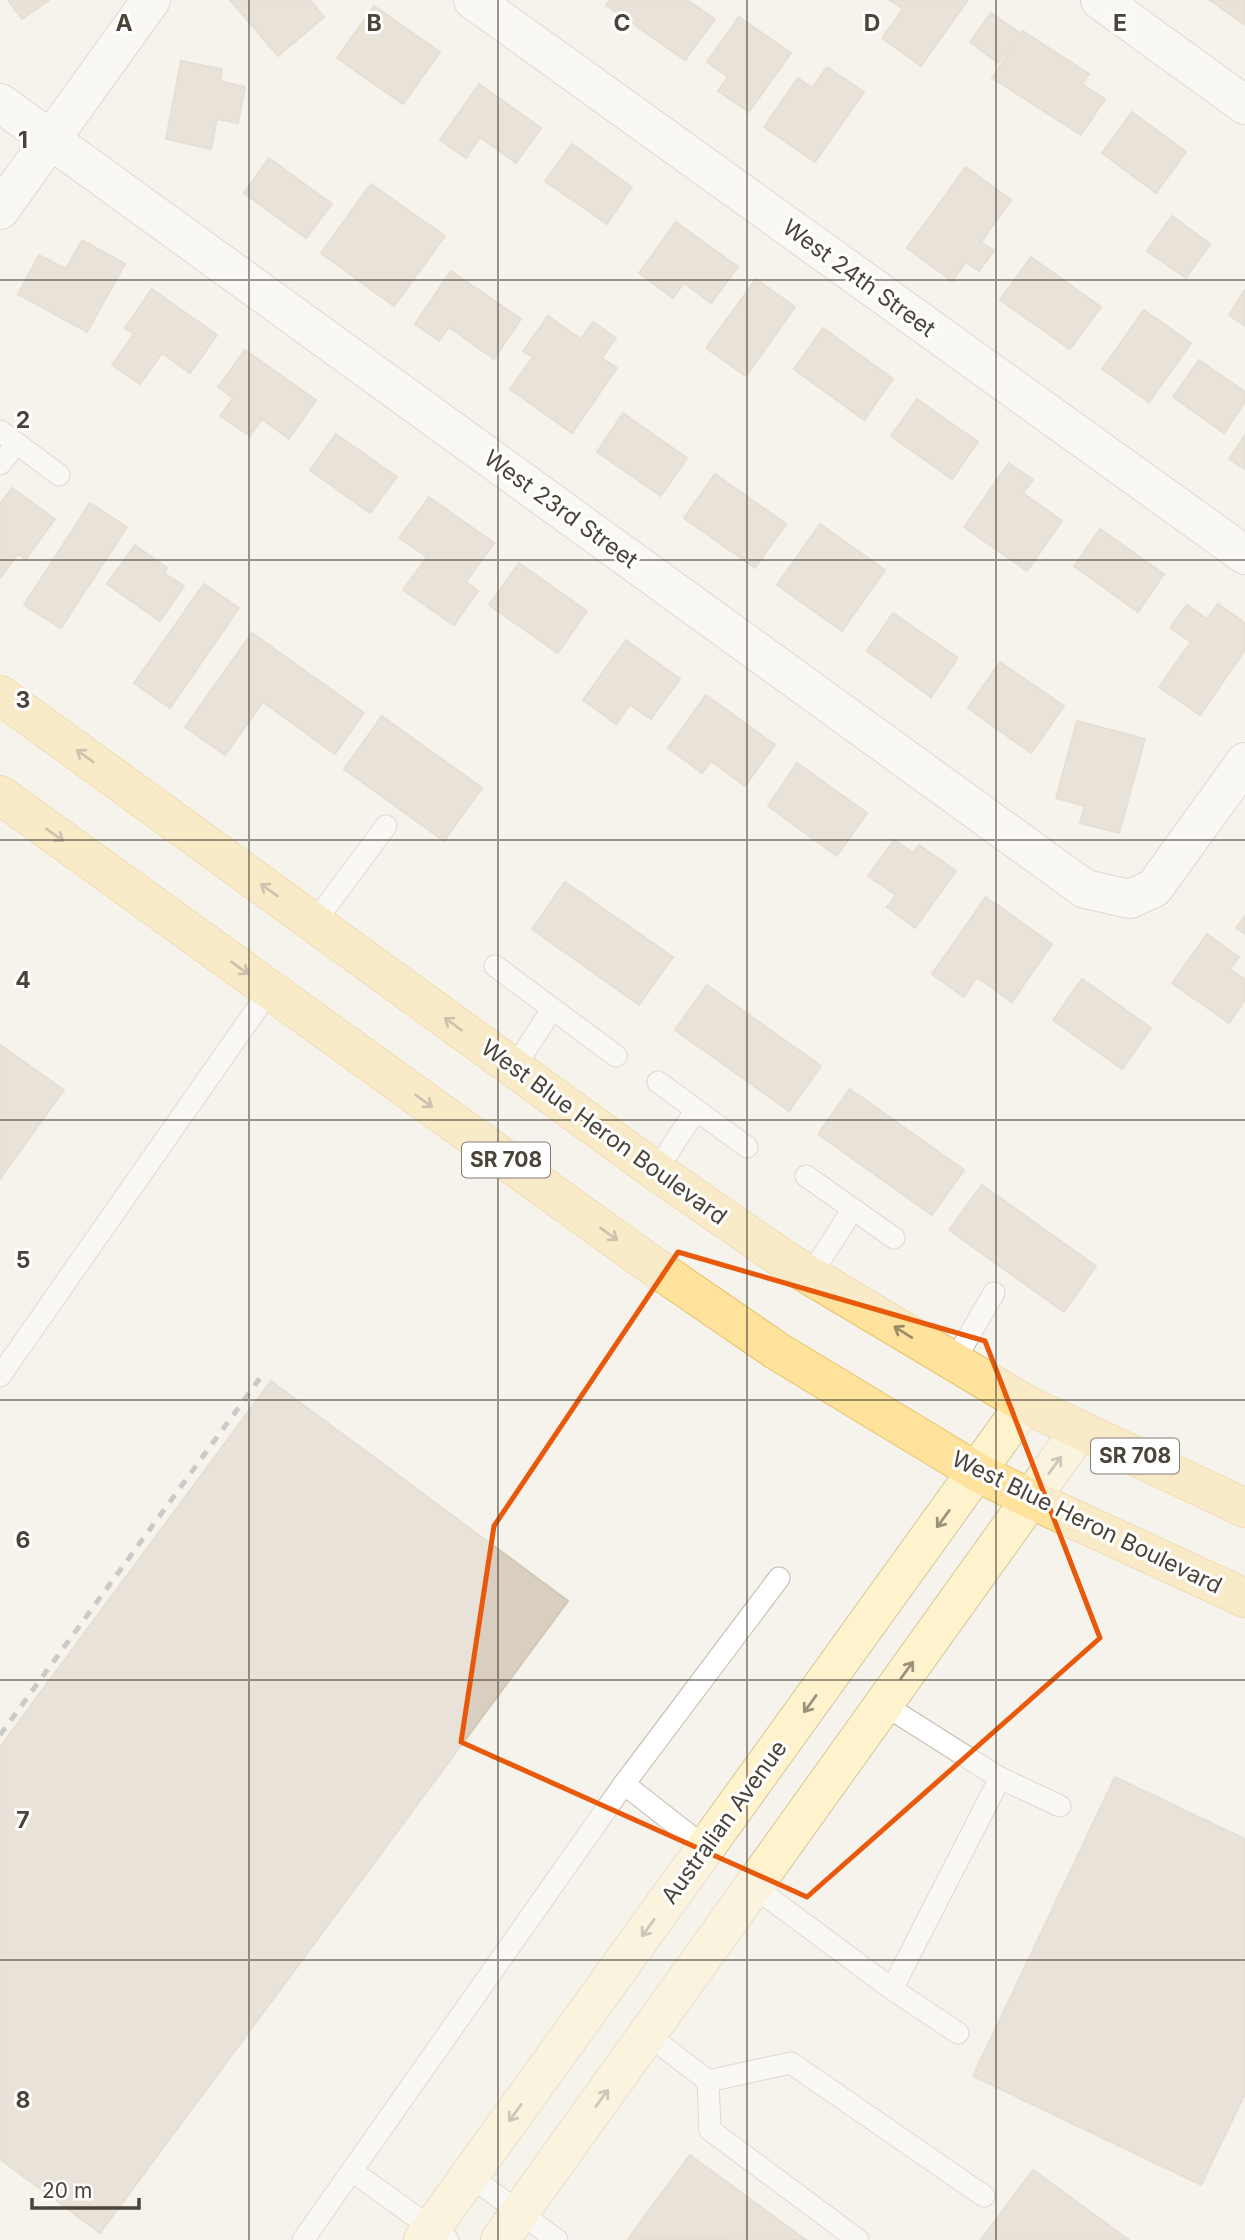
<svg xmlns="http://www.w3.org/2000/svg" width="1245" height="2240" font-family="Inter,sans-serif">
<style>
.building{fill:#d8cfc1;stroke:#d3c7b4;stroke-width:2}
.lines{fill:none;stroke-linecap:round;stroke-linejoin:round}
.lane-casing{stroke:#c2bbae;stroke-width:23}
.street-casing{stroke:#c2bbae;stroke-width:40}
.secondary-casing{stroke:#d6c79b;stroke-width:40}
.primary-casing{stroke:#e6c16a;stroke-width:40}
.lane{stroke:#fff;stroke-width:21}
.street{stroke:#fff;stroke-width:38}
.secondary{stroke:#fff3cd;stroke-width:38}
.primary{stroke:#ffe39c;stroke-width:38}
.rail{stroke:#9a9a9a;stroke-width:5;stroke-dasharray:9 9;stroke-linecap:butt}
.oneway{stroke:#9c8c66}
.oneway2{stroke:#9c937c}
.marked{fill:none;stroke:#e8590c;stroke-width:5;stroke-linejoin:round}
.grid{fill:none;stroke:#4b4439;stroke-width:2;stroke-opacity:0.55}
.labels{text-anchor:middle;stroke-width:6;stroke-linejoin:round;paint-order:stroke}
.shield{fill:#fff;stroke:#817c74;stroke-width:2}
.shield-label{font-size:21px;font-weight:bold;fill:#4b4439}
.street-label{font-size:23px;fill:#4b4439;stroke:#fff}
.grid-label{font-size:23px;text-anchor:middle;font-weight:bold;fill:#4b4439;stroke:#fff;stroke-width:6;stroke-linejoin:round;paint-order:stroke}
</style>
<rect width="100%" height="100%" fill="#f6f3ec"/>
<!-- building -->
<g class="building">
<polygon points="8,0 49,0 22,19"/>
<polygon points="230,0 310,0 324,17 278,56"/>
<polygon points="610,0 687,0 715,19 685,60 606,5"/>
<polygon points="890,0 968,0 921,66 882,38 903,9"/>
<polygon points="1210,0 1245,0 1245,25"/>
<polygon points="374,6 440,52 403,104 337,58"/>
<polygon points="991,13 1020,33 998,63 970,42"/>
<polygon points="739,17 791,53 749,112 718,91 728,77 707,62"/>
<polygon points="1023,31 1089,74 1082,84 1105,99 1081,135 992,78"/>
<polygon points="181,61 222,69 220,81 245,87 238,123 217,119 211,149 166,139"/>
<polygon points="827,67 864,92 815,162 764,127 798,78 812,88"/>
<polygon points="479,84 541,128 516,163 480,137 466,158 440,140"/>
<polygon points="1132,112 1186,152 1156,193 1102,153"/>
<polygon points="572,144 632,187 607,224 545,181"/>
<polygon points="269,158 332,204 306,238 244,193"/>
<polygon points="966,167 1011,200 981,242 994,251 979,271 966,262 952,281 907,248"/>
<polygon points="371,184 445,236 394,306 321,253"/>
<polygon points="1172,216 1210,244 1186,278 1147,251"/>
<polygon points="676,222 738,267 711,303 684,283 673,298 639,273"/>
<polygon points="82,240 125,264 87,332 18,294 39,255 66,269"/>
<polygon points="1031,257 1101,307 1070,349 1000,300"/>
<polygon points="451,271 521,319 494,359 449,327 439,341 415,324"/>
<polygon points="756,279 795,307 746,376 706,348"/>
<polygon points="152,289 217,335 190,373 162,353 140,384 112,365 134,334 125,328"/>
<polygon points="1245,290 1245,326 1229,315"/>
<polygon points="1144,310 1191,343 1149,402 1102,369"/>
<polygon points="548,316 581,339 593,322 616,338 602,358 617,368 572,433 510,389 533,357 523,351"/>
<polygon points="823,328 893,379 864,420 794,369"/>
<polygon points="245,350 316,400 289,439 262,419 250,436 220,416 233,398 218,387"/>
<polygon points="1199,360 1245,392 1245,402 1224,433 1173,397"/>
<polygon points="917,399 978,442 952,479 891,436"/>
<polygon points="623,413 687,458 661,496 597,452"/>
<polygon points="336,434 397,477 370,513 310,470"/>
<polygon points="1245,435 1245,469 1229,459"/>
<polygon points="1009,463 1033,480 1023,493 1062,521 1027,571 964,527"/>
<polygon points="715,474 786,524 755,568 684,518"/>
<polygon points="12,488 55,519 26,559 18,554 0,578 0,504"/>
<polygon points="429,497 494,543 466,582 478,591 454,625 403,590 427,557 399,538"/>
<polygon points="90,503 127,527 61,628 24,605"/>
<polygon points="820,524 885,570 842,631 777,585"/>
<polygon points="1100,529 1164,574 1138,612 1074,566"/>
<polygon points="135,545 167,568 164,573 184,586 160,621 107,584"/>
<polygon points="519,563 587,611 558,653 489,605"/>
<polygon points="204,584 239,608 170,708 134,683"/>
<polygon points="1218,604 1245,623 1245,650 1200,715 1159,687 1191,642 1170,628 1187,605 1207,619"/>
<polygon points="893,613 958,658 931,697 867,651"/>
<polygon points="252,633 364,713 335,754 263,702 225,755 185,727"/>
<polygon points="626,640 680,679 651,719 630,705 616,724 583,700"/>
<polygon points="1000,662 1064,706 1031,753 968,708"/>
<polygon points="706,695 775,745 745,786 711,761 702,773 668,748"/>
<polygon points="382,716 482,788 444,841 344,769"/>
<polygon points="1077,721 1145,739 1119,833 1080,823 1085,806 1056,798"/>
<polygon points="797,763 867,813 837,856 768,806"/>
<polygon points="894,840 913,853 919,845 956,871 915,928 887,907 896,895 868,876"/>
<polygon points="565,882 673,957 639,1005 532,929"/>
<polygon points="986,897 1052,944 1012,1002 977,977 964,997 932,974"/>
<polygon points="1245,916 1245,934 1236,928"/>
<polygon points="1207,934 1239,957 1230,969 1245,980 1245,1000 1229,1023 1172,983"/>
<polygon points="1082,979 1151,1028 1122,1069 1053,1020"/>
<polygon points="707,985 821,1066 789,1111 675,1030"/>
<polygon points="0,1045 64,1090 0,1179"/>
<polygon points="850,1089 964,1170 932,1215 818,1134"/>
<polygon points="982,1185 1096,1266 1064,1312 949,1230"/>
<polygon points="271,1381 568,1601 100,2233 0,2159 0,1747"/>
<polygon points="1115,1777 1245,1839 1245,2094 1201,2185 973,2076"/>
<polygon points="690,2155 806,2240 628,2239"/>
<polygon points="1033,2170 1129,2240 981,2240"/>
</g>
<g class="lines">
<!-- lane casing -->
<g class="lane-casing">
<g id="lane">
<polyline points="0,431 59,475"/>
<polyline points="0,464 16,444"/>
<polyline points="314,923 386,826"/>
<polyline points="495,966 616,1056"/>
<polyline points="514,1068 552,1009"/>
<polyline points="658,1082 747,1147"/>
<polyline points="656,1171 696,1110"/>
<polyline points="806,1176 894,1238"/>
<polyline points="810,1276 853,1209"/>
<polyline points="953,1363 994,1293"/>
<polyline points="0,1376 270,990"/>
<polyline points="883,1704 1000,1778 892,1989"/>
<polyline points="1000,1778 1060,1806"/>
<polyline points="706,1848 624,1784 779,1578"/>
<polyline points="753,1886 892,1989 958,2033"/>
<polyline points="647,2034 708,2081 710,2130 858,2240"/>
<polyline points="708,2081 791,2063 984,2196"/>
<polyline points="352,2171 448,2240"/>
<polyline points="470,2176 557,2240"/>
<polyline points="303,2240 624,1784"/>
</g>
</g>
<!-- street casing -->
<g class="street-casing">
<g id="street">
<polyline points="473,0 1245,555"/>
<polyline points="1100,0 1245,105"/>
<polyline points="0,103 1085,889 1130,899 1154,888 1245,762"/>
<polyline points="0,210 151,0"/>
</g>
</g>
<!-- secondary casing -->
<g class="secondary-casing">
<g id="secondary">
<polyline points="423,2240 1025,1404"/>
<polyline points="500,2240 1080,1430"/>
</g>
</g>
<!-- primary casing -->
<g class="primary-casing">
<g id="primary">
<polyline points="0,695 656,1171 789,1263 1025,1404 1245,1508"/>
<polyline points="0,795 643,1259 777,1351 977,1472 1030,1499 1245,1598"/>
</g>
</g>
<!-- lane -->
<use href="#lane" class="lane"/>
<!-- street -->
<use href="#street" class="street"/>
<!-- secondary -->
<use href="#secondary" class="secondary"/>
<!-- primary -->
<use href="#primary" class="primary"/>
<!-- rail -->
<polyline class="rail" points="0,1735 263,1374"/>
</g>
<!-- one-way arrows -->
<defs><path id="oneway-shaft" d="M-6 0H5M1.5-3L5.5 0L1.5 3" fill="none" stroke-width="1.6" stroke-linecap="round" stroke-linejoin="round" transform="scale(1.75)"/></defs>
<g class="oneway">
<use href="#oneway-shaft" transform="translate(85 756) rotate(-144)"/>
<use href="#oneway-shaft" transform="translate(55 835) rotate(36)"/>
<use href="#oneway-shaft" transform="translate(269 890) rotate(-144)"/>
<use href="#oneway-shaft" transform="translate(240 968) rotate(36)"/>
<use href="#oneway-shaft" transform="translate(453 1024) rotate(-144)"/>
<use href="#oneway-shaft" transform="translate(424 1101) rotate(36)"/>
<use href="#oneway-shaft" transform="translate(609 1234) rotate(36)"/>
<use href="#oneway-shaft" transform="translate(903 1332) rotate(-148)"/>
</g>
<g class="oneway2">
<use href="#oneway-shaft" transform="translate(1055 1465) rotate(-54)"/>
<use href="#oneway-shaft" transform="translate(943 1519) rotate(126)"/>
<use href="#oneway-shaft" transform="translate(907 1670) rotate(-54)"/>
<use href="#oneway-shaft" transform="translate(810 1704) rotate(126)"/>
<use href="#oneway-shaft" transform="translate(648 1928) rotate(126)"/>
<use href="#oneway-shaft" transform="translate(602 2098) rotate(-54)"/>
<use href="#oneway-shaft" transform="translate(515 2113) rotate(126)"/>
</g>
<!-- marked area -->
<path d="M0 0H1245V2240H0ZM 678,1252 L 985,1341 L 1100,1638 L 807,1897 L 461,1742 L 494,1526 Z" fill="#f6f3ec" fill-opacity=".55" fill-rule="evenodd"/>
<path class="marked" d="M 678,1252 L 985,1341 L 1100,1638 L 807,1897 L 461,1742 L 494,1526 Z"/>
<!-- grid -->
<path class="grid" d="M 249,0 L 249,2240M 498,0 L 498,2240M 747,0 L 747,2240M 996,0 L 996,2240M 0,280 L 1245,280M 0,560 L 1245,560M 0,840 L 1245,840M 0,1120 L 1245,1120M 0,1400 L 1245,1400M 0,1680 L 1245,1680M 0,1960 L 1245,1960"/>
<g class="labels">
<!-- shield labels -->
<g class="shield">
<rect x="462" y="1142.5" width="88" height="35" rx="5"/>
<rect x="1091" y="1438.5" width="88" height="35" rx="5"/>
</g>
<g class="shield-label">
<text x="506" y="1167">SR 708</text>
<text x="1135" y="1463">SR 708</text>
</g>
<!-- street labels -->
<g class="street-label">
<text transform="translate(859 278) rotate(36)" y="8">West 24th Street</text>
<text transform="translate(561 509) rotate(36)" y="8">West 23rd Street</text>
<text transform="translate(604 1132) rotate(36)" y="8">West Blue Heron Boulevard</text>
<text transform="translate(1087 1522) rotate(26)" y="8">West Blue Heron Boulevard</text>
<text transform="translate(724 1822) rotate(-54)" y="8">Australian Avenue</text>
</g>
</g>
<g class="grid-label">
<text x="124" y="31">A</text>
<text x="374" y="31">B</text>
<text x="622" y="31">C</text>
<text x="872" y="31">D</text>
<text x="1120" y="31">E</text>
<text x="23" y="148">1</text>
<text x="23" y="428">2</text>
<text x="23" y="708">3</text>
<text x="23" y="988">4</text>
<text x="23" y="1268">5</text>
<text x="23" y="1548">6</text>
<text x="23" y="1828">7</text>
<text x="23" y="2108">8</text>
</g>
<!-- scale -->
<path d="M32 2198v10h107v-10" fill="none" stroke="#4b4439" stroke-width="3.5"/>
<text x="42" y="2198" font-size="21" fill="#4b4439" stroke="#ffffff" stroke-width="5" paint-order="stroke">20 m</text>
</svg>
